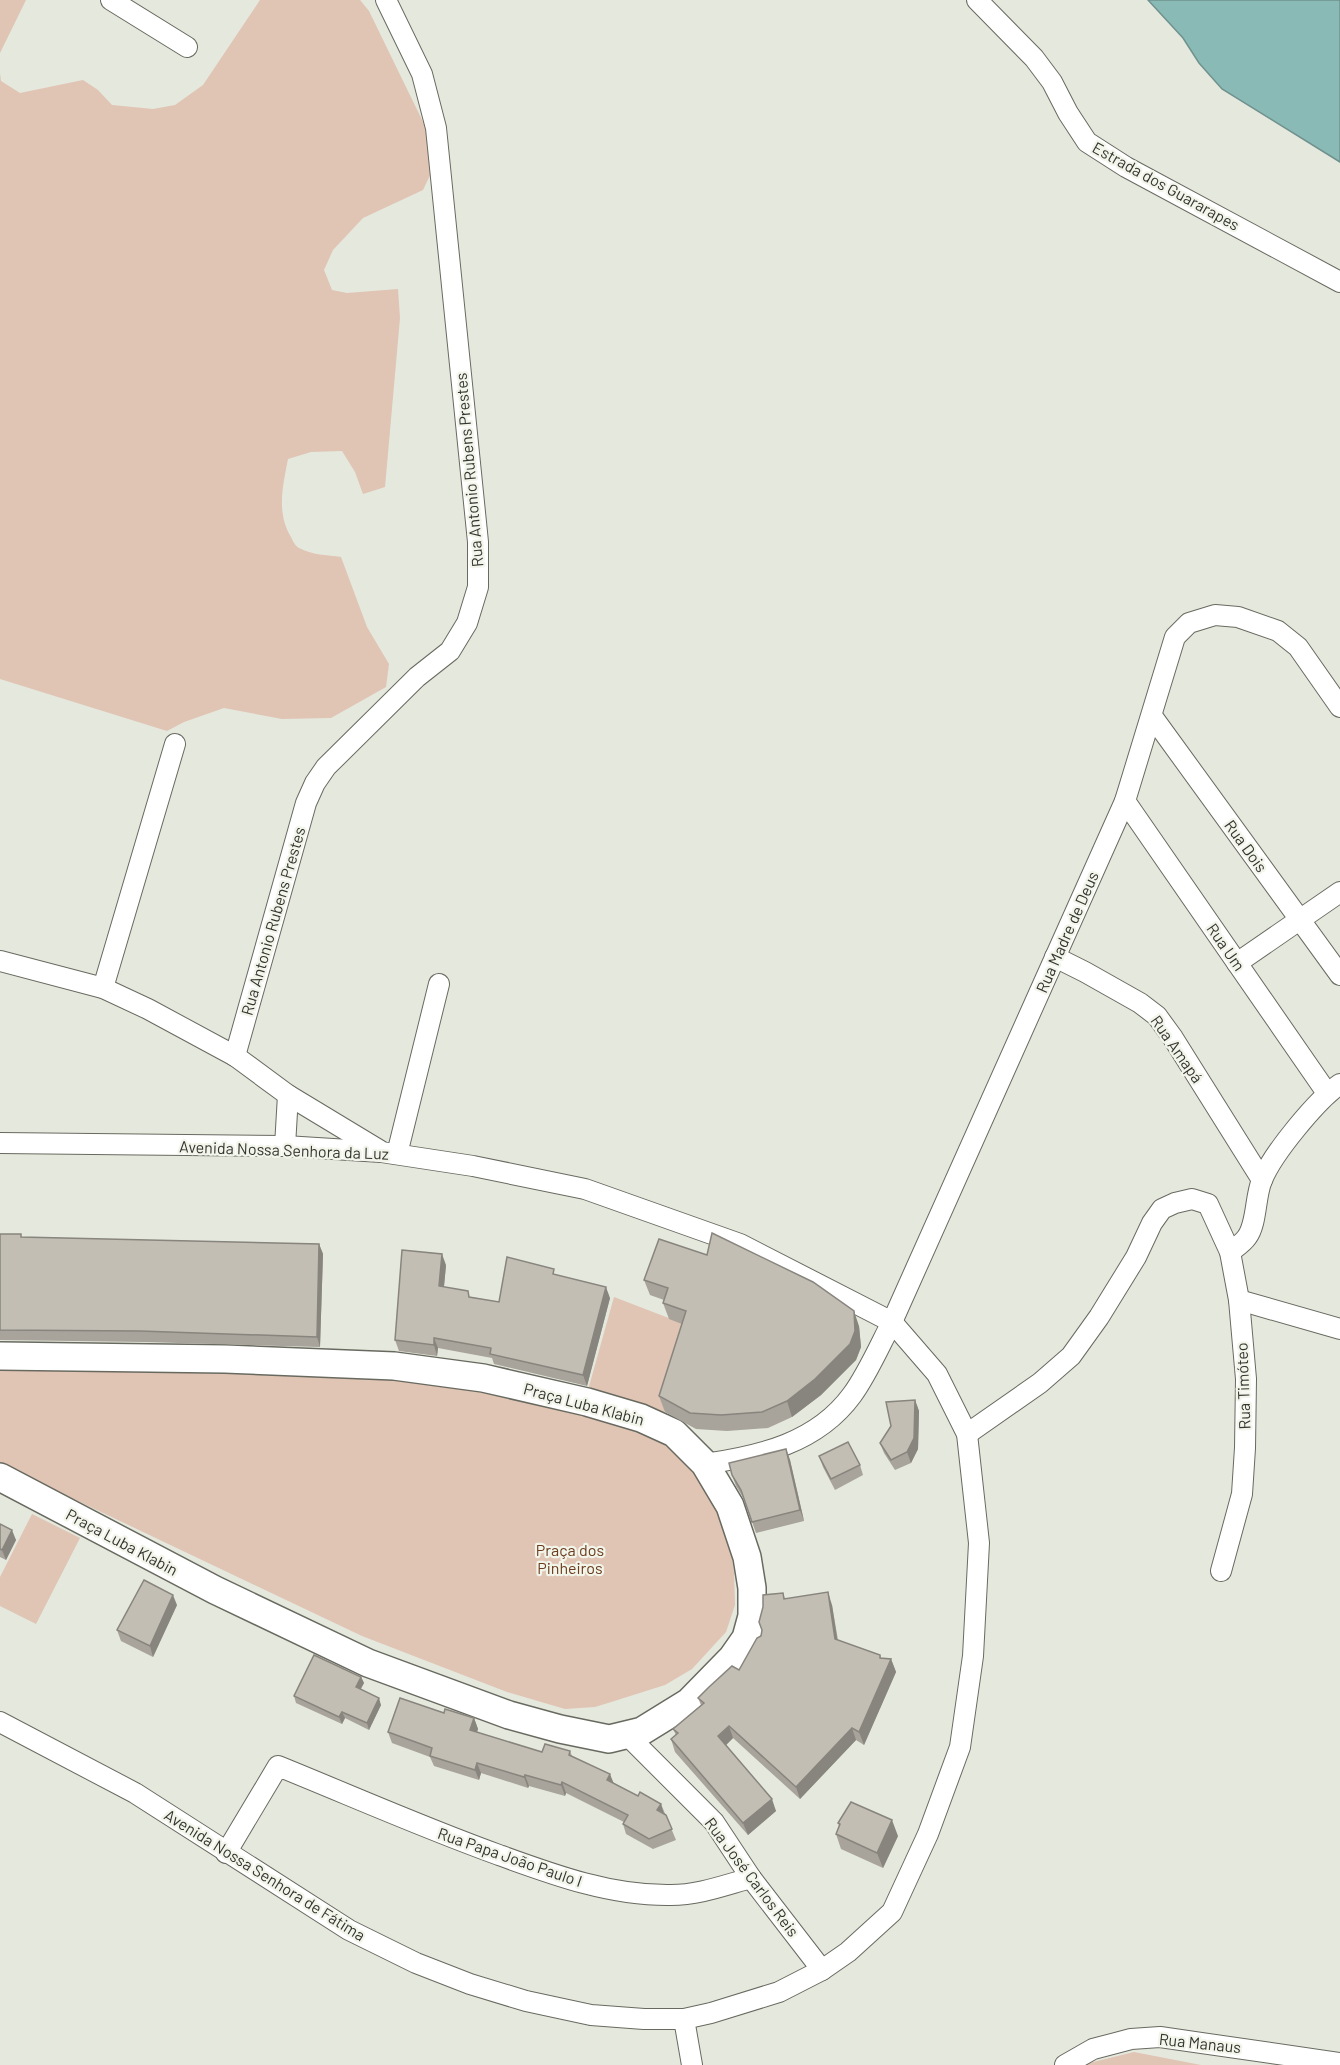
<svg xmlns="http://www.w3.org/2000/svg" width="1340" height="2065" font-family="Barlow,sans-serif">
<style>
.green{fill:#e0c4b4}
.water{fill:#8abab6;stroke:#70928e;stroke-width:1.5}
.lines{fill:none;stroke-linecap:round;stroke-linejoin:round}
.minor-casing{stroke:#686a60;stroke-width:22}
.secondary-casing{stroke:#686a60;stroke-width:30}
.minor{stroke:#fff;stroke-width:20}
.secondary{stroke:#fff;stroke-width:27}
.wall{fill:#a8a39b}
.shaded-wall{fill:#88857e}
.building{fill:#c3beb4;stroke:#88857e;stroke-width:1.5}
.labels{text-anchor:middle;stroke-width:4.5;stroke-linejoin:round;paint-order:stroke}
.street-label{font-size:16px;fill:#343530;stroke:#f2f5ea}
.park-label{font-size:16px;fill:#6d3b1e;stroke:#f2f5ea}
</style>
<rect width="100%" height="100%" fill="#e5e8dd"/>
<!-- green -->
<g class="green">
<polygon points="0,0 26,0 0,53"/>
<path d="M 260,0 L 360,0 L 369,11 L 424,124 L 434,167 L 423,190 L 363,218 L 333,250 L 324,270 L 332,290 L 347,293 L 398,289 L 400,318 L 385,487 L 363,494 L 355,472 L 342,451 L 311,452 L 288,459 C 283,485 276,513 291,537 C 293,541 295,546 299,548 C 312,555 327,555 341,557 L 367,627 L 389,664 L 386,687 L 331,718 L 282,719 L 224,708 L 184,722 L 167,731 L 0,679 L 0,73 L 1,81 L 20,93 L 83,80 L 98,90 L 112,105 L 153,109 L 175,105 L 203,85 Z"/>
<polygon points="614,1297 692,1327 664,1413 588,1390"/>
<polygon points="0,1365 395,1376 576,1409 674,1441 697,1469 729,1539 734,1572 735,1605 726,1632 692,1669 665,1685 608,1703 595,1707 565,1709 507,1692 362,1636 0,1464"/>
<polygon points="32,1514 80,1538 36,1624 0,1606 0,1577"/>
<polygon points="1134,2052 1201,2065 1081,2065"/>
</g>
<!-- water -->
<polygon class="water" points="1148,0 1340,0 1340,162 1222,89 1199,63 1183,38"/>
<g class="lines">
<!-- minor casing -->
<g class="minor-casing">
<g id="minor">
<polyline points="111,0 187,47"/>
<polyline points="977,0 1034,58 1052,82 1068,113 1087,142 1126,167 1340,282"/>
<polyline points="1152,716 1340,975"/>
<polyline points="1125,801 1327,1093"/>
<polyline points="1055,957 1085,972 1140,1003 1157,1016 1173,1038 1262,1180"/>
<polyline points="0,961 103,988 148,1009 235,1056 288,1095 379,1150"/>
<polyline points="1237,963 1340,892"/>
<polyline points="103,988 175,744"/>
<polyline points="235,1056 306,803 315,783 326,767 417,677 450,651 467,623 478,587 478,542 436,128 422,74 386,0"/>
<polyline points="0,1143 285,1146 381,1152 473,1166 585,1189 740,1244 892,1322 937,1374 967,1434 979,1543 973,1656 960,1747 928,1834 892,1912 848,1952 822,1970 779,1992 711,2013 684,2019 644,2019 591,2015 526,2001 470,1984 416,1963 349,1930 135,1793 0,1722"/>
<polyline points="285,1146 288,1095"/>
<polyline points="397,1154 439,984"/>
<path d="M 1230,1252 C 1235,1248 1243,1243 1247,1237 C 1257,1224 1255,1196 1262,1180 C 1273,1153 1317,1100 1340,1084"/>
<polyline points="1239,1300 1340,1329"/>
<polyline points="967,1434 1040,1383 1071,1356 1099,1317 1136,1257 1152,1223 1162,1209 1175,1203 1192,1199 1208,1204 1230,1252 1239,1300 1246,1379 1245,1448 1242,1494 1221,1571"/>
<path d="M 705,1464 C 760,1456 817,1443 852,1395 C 867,1375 880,1345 892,1322 L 1125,801 L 1175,637 L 1189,623 L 1215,615 L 1238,617 L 1278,631 L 1298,647 L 1340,707"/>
<polyline points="628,1736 714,1822 751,1878 822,1970"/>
<path d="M 226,1853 L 278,1766 C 352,1796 424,1828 499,1855 C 554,1875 611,1896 671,1895 C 699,1895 725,1885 751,1878"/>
<polyline points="684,2019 692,2065"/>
<polyline points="1065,2065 1093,2049 1131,2039 1160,2037 1340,2063"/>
</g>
</g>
<!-- secondary casing -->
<g class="secondary-casing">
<polyline id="secondary" points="0,1356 225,1359 394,1366 483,1378 587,1402 641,1418 674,1433 705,1464 730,1506 747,1557 752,1588 752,1616 746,1638 732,1658 689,1702 642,1731 609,1739 560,1729 509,1715 368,1663 215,1590 0,1477"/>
</g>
<!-- minor -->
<use href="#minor" class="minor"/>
<!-- secondary -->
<use href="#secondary" class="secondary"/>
</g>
<!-- wall -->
<g class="wall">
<polygon points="0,1234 22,1237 319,1244 323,1254 320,1347 144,1342 0,1340"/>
<polygon points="446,1265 444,1287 470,1297 499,1302 556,1275 610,1298 587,1386 494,1364 492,1358 438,1348 437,1356 399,1351 395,1340"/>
<polygon points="644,1280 859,1326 861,1347 856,1360 821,1395 792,1417 768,1428 727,1431 696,1429 665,1412 659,1396 682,1324 669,1319 663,1303 664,1300 650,1295"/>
<polygon points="915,1400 919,1411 918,1449 911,1463 895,1470 884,1453 880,1443"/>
<polygon points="786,1449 790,1460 804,1521 756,1533 744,1499 736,1486 732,1475"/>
<polygon points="819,1456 860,1465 863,1475 835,1490 823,1467"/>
<polygon points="0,1524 16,1540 6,1560 0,1557"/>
<polygon points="783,1593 785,1599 832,1605 838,1640 880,1655 881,1658 891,1659 896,1672 864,1745 856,1740 800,1799 733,1738 726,1745 776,1811 748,1835 675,1752 671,1739 676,1735 673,1729 701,1705 698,1698 739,1670 761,1636 762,1631 759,1622"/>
<polygon points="177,1605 153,1657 121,1641 117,1630"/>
<polygon points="361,1677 364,1683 361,1689 381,1705 369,1730 345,1718 342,1724 296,1703 294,1696"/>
<polygon points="444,1713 474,1718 478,1729 477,1732 542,1752 570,1751 572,1756 614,1783 638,1796 661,1804 676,1840 653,1849 626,1834 623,1824 624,1822 566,1793 565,1796 529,1786 528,1788 481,1773 479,1780 434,1766 430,1757 392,1743 388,1732"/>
<polygon points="838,1823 898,1836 883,1868 841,1849 836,1834 839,1826"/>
</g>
<!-- shaded-wall -->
<g class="shaded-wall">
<polygon points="319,1244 323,1254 320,1347 317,1337"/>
<polygon points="442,1254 446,1265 443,1296 439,1286"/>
<polygon points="606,1287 610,1298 587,1386 583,1375"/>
<polygon points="854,1311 859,1326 861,1347 856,1360 821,1395 792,1417 787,1401"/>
<polygon points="434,1338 438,1348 437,1356 434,1345"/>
<polygon points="915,1400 919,1411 918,1449 911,1463 907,1452"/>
<polygon points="786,1449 790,1460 804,1521 800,1510"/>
<polygon points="12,1530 16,1540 6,1560 2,1550"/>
<polygon points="828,1592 832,1605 839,1651 835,1639"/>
<polygon points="173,1595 177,1605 153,1657 150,1646"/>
<polygon points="891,1659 896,1672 864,1745 859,1732"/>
<polygon points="361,1677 364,1683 358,1693 356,1687"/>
<polygon points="379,1698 381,1705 369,1730 367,1723"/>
<polygon points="342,1712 345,1718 342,1724 339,1717"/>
<polygon points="474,1718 478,1729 474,1740 470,1730"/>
<polygon points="729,1726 733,1738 723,1748 718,1736"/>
<polygon points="852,1728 856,1740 800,1799 796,1787"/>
<polygon points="477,1763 481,1773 479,1780 475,1770"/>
<polygon points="610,1774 614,1784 607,1780"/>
<polygon points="525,1775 529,1786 528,1788 524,1777"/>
<polygon points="562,1782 566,1793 565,1796 561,1785"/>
<polygon points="772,1799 776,1811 748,1835 743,1823"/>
<polygon points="661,1804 664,1814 657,1810"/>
<polygon points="892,1820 898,1836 883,1868 877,1853"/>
</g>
<!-- building -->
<g class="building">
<polygon points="712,1233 813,1282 854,1311 855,1331 850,1344 815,1379 787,1401 762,1412 721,1415 690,1413 659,1396 686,1311 663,1303 668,1288 644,1280 659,1239 707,1255"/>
<polygon points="0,1234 21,1234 21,1237 319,1244 317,1337 140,1331 0,1330"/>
<polygon points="402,1250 442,1254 439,1286 468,1291 469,1297 499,1302 507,1257 554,1269 553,1274 606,1287 583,1375 490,1354 491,1348 434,1338 434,1345 395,1340"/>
<polygon points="915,1400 914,1438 907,1452 891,1460 880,1443 891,1426 886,1402"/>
<polygon points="848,1442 860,1465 831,1479 819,1456"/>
<polygon points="786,1449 800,1510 752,1522 741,1490 732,1475 729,1463"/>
<polygon points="0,1524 12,1530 2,1550 0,1549"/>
<polygon points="144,1580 173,1595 150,1646 117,1630"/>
<polygon points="828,1592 835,1639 880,1655 880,1658 891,1659 859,1732 852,1728 796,1787 729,1726 718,1736 772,1799 743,1823 671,1739 678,1733 673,1729 704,1703 698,1698 709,1687 732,1666 739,1670 757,1638 761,1636 762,1630 759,1622 763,1607 763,1595 783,1593 784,1599"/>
<polygon points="314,1655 361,1677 356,1687 379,1698 367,1723 342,1712 339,1717 294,1696"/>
<polygon points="400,1698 444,1713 445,1709 474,1718 470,1730 542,1752 545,1744 570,1751 569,1755 610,1774 607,1780 638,1796 640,1792 661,1804 657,1810 666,1815 672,1829 649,1839 623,1824 628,1815 562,1782 561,1785 525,1775 524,1777 477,1763 475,1770 430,1756 432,1748 388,1732"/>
<polygon points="851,1802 892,1820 877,1853 836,1834 840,1824 838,1823"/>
</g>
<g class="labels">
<!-- street labels -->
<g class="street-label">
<text transform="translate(1166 186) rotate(29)" y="6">Estrada dos Guararapes</text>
<text transform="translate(469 470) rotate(-95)" y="6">Rua Antonio Rubens Prestes</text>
<text transform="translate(1246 846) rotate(54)" y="6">Rua Dois</text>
<text transform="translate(273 921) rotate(-74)" y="6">Rua Antonio Rubens Prestes</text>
<text transform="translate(1067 932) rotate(-66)" y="6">Rua Madre de Deus</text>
<text transform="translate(1226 947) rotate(55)" y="6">Rua Um</text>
<text transform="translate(1177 1049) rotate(55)" y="6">Rua Amapá</text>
<text transform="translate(284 1150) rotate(2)" y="6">Avenida Nossa Senhora da Luz</text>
<text transform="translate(1243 1386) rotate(-92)" y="6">Rua Timóteo</text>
<text transform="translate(584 1404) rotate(15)" y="6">Praça Luba Klabin</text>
<text transform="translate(122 1542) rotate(28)" y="6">Praça Luba Klabin</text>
<text transform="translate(510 1857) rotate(19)" y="6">Rua Papa João Paulo I</text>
<text transform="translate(265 1875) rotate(32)" y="6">Avenida Nossa Senhora de Fátima</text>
<text transform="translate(752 1877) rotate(53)" y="6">Rua José Carlos Reis</text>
<text transform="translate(1200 2043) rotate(6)" y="6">Rua Manaus</text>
</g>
<!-- park labels -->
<g class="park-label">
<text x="570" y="1556">Praça dos<tspan x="570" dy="18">Pinheiros</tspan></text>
</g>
</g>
</svg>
